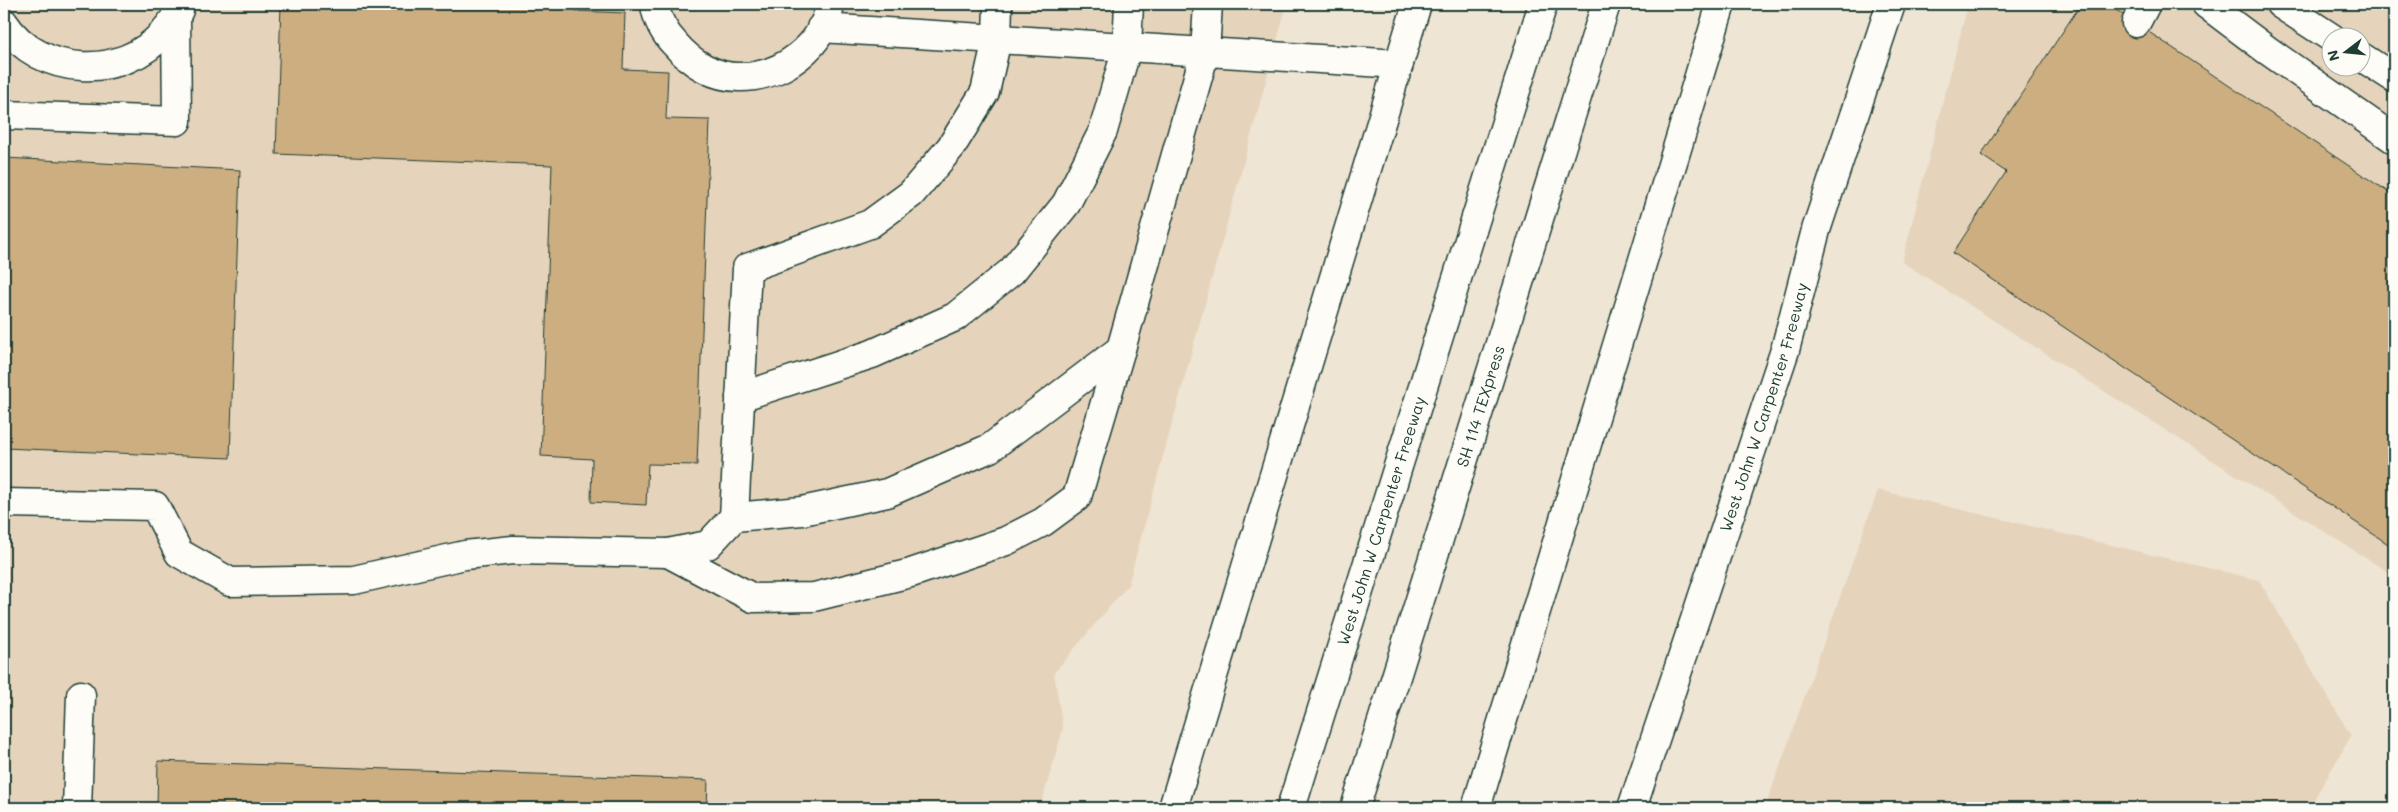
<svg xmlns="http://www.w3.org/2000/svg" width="2398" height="812" font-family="Mali,sans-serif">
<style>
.built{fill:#e5d4bb;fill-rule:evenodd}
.building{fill:#cdae81;stroke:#1f3d34}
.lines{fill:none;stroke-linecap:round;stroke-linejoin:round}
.minor-casing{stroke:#1f3d34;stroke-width:31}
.major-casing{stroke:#1f3d34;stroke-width:31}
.highway-casing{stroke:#1f3d34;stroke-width:31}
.minor{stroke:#fdfcf7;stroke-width:28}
.major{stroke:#fdfcf7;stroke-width:28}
.highway{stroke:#fdfcf7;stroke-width:28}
.labels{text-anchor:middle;stroke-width:5;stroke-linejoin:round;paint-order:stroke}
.street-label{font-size:16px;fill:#1f3d34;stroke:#fdfcf7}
</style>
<rect width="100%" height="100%" fill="#efe5d4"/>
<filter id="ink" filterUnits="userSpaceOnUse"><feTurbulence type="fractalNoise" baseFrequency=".02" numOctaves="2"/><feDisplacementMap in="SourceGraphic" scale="10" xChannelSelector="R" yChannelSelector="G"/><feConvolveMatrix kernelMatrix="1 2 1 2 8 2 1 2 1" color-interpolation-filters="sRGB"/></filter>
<g filter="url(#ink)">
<!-- built -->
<g class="built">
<polygon points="4,4 1287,4 1128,585 1054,673 1063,729 1040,808 4,808"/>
<path d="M 1968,4 L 2394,4 L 2394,576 L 1902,262 ZM 2330,38 L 2360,38 L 2360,68 L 2330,68 Z"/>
<polygon points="1878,490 2259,580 2351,736 2309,808 1765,808"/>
</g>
<!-- building -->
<g class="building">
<polygon points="281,4 576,4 576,11 625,13 623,69 668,71 666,119 710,120 697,465 648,464 646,505 591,502 592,459 541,456 552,165 276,154"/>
<polygon points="2081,4 2107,4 2394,196 2394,548 1953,253 2006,172 1981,155"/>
<polygon points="4,158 240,170 230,458 4,448"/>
<polygon points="158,761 708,780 707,808 157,808"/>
</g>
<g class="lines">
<!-- minor casing -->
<g class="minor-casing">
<g id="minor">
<path d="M 655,4 C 656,18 665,34 675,44 C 691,63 715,78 741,77 C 782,77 824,46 830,4"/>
<polyline points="2206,4 2267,50 2394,139"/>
<polyline points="2280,4 2332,38"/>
<path d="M 4,23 C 39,77 123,81 164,32 C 170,25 176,18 179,10"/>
<polyline points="2136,23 2146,4"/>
<polyline points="821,28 1399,64"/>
<polyline points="2360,56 2394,78"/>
<polyline points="4,115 177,121 176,16"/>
<polyline points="740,397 872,354 955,317 1012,271 1066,204 1103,131 1127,48 1129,4"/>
<polyline points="4,503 155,506 179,553 230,582 354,580 465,555 513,550 668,553 708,545 734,517 747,268 870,224 911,194 951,147 985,92 997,39 998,4"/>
<polyline points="734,517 802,511 887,493 990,448 1121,349"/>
<polyline points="668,553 753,598 814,597 911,573 1006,541 1043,522 1077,497 1121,349 1205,52 1208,4"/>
<polyline points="77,808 81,695"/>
</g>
</g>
<!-- major casing -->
<g class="major-casing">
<g id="major">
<polyline points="1173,808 1417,4"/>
<path id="s1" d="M 1632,808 L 1785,350 L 1816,230 L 1891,4"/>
</g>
</g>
<!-- highway casing -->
<g class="highway-casing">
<g id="highway">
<path id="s2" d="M 1291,808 L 1543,4"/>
<path id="s3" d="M 1355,808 L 1606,4"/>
<polyline points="1476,808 1721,4"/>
</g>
</g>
<!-- minor -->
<use href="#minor" class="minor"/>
<!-- major -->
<use href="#major" class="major"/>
<!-- highway -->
<use href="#highway" class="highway"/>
</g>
</g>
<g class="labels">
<!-- street labels -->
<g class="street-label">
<text dy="6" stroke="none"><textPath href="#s3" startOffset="421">SH 114 TEXpress</textPath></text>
<text dy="6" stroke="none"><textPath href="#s1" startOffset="422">West John W Carpenter Freeway</textPath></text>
<text dy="6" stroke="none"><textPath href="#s2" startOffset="301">West John W Carpenter Freeway</textPath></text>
</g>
</g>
<!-- margin -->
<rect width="2398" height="812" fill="none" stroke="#fdfcf7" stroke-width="20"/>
<rect x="10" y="10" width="2378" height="792" fill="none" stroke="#1f3d34" stroke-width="2" filter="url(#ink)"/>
<!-- north arrow -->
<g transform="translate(2346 52) rotate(254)"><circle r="24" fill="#fdfcf7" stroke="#a4b0a9"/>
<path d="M0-4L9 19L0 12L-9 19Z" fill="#1f3d34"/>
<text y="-8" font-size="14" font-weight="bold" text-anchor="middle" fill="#1f3d34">N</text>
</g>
</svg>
